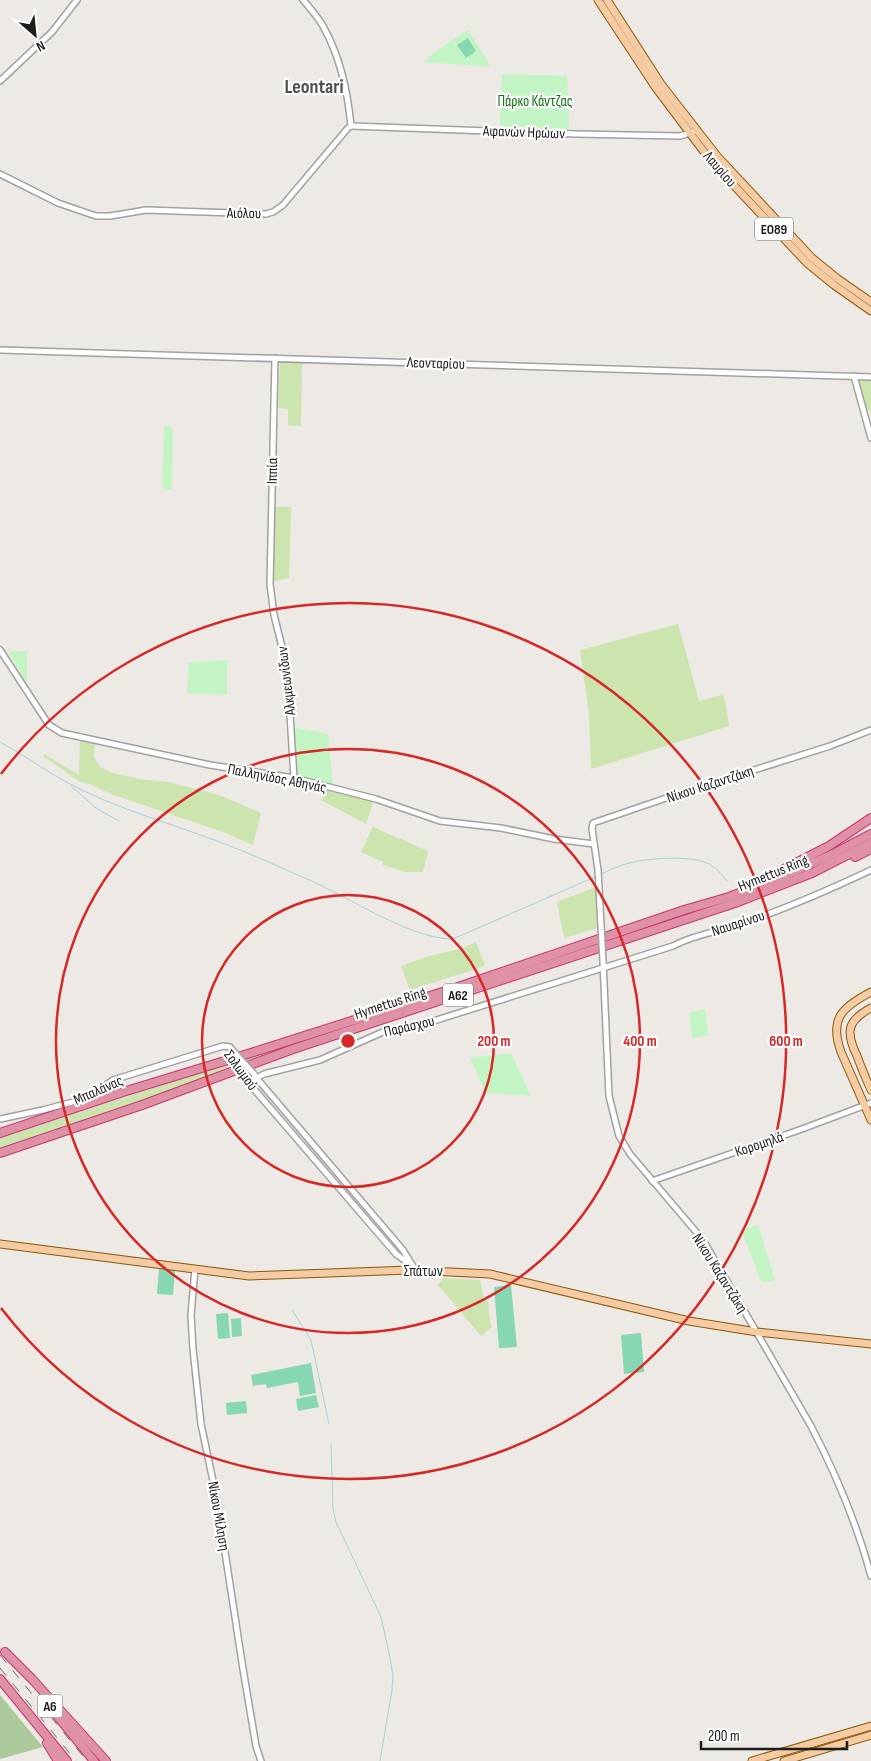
<svg xmlns="http://www.w3.org/2000/svg" width="871" height="1761" font-family="'Sofia Sans Condensed',sans-serif">
<style>
.grass{fill:#cce4ad}
.forest{fill:#acc99c}
.park{fill:#c3f5c4}
.pitch{fill:#88d7b3}
.lines{fill:none;stroke-linecap:round;stroke-linejoin:round}
.stream{stroke:#a7d0d8;stroke-width:1}
.minor-casing{stroke:#a1a1a1;stroke-width:8}
.major-casing{stroke:#8a580c;stroke-width:9}
.highway-casing{stroke:#ca3270;stroke-width:10}
.minor{stroke:#fff;stroke-width:5}
.major{stroke:#f4cba2;stroke-width:7}
.highway{stroke:#df91a5;stroke-width:8}
.rail{stroke:#6b6b6b;stroke-width:1;stroke-dasharray:10 10;stroke-linecap:butt}
.minor-bridge-casing{stroke:#a1a1a1;stroke-width:8;stroke-linecap:butt}
.minor-bridge{stroke:#fff;stroke-width:5}
.ring{fill:none;stroke:#d62828;stroke-width:2.5}
.labels{text-anchor:middle;stroke-width:4.5;stroke-linejoin:round;paint-order:stroke}
.shield{fill:#fff;stroke:#616161;stroke-width:1}
.shield-label{font-size:14px;font-weight:bold;fill:#1d1d1d}
.park-label{font-size:15px;fill:#147215;stroke:#fff}
.street-label{font-size:15px;fill:#1d1d1d;stroke:#fff}
.district-label{font-size:20px;font-weight:bold;fill:#505050;stroke:#fff}
.centre{fill:#d62828;stroke:#fff;stroke-width:2.5}
.ring-label{font-size:15px;text-anchor:middle;font-weight:bold;fill:#d62828;stroke:#fff;stroke-width:4.5;stroke-linejoin:round;paint-order:stroke}
</style>
<rect width="100%" height="100%" fill="#ede9e4"/>
<!-- grass -->
<g class="grass">
<polygon points="280,361 302,363 301,426 288,425 288,409 278,408"/>
<polygon points="860,380 871,381 871,412 866,408 859,381"/>
<polygon points="274,507 291,507 289,578 273,581"/>
<polygon points="678,624 699,701 724,695 729,726 591,769 589,714 580,650"/>
<polygon points="80,739 95,741 94,757 100,767 113,773 145,780 168,782 219,795 261,813 253,845 223,832 111,794 90,784 80,782 43,756 44,754 79,775"/>
<polygon points="328,788 374,800 366,824 321,800"/>
<polygon points="373,827 428,851 423,872 406,872 383,865 383,862 361,852"/>
<polygon points="596,887 597,928 564,938 557,902"/>
<polygon points="476,942 485,966 410,990 401,966 426,957 463,948"/>
<polygon points="597,943 597,945 0,1148 0,1138"/>
<polygon points="443,1278 480,1280 484,1301 488,1301 490,1321 492,1327 481,1336 438,1285"/>
</g>
<!-- forest -->
<polygon class="forest" points="0,1695 43,1747 0,1759"/>
<!-- park -->
<g class="park">
<polygon points="468,30 491,67 423,62 435,52"/>
<polygon points="502,74 567,76 569,129 500,126"/>
<polygon points="164,427 173,427 172,489 162,489"/>
<polygon points="8,651 27,651 27,682 26,682"/>
<polygon points="227,660 227,695 187,693 189,663"/>
<polygon points="293,727 328,734 333,786 297,776"/>
<polygon points="705,1009 708,1035 692,1038 689,1013"/>
<polygon points="511,1053 531,1096 486,1093 470,1058"/>
<polygon points="758,1225 775,1280 762,1283 741,1230"/>
</g>
<!-- pitch -->
<g class="pitch">
<polygon points="468,38 476,51 466,58 457,45"/>
<polygon points="159,1268 175,1270 173,1295 157,1294"/>
<polygon points="511,1285 517,1347 499,1348 494,1287"/>
<polygon points="228,1313 230,1338 218,1339 216,1314"/>
<polygon points="241,1318 242,1336 232,1337 231,1319"/>
<polygon points="641,1333 644,1372 624,1374 621,1335"/>
<polygon points="311,1363 316,1393 300,1396 298,1382 267,1388 266,1384 253,1386 251,1375"/>
<polygon points="316,1395 319,1407 298,1411 296,1399"/>
<polygon points="246,1401 247,1413 227,1415 226,1403"/>
</g>
<g class="lines">
<!-- stream -->
<g class="stream">
<path d="M 0,742 C 23,754 45,771 68,783 C 113,807 162,821 209,838 C 243,850 275,865 307,879 C 349,897 410,939 453,939 L 597,876"/>
<polyline points="71,786 96,808 119,821"/>
<path d="M 601,874 C 609,871 617,866 626,864 C 646,858 688,855 707,863 C 716,867 721,874 727,881"/>
<polyline points="292,1310 311,1340 329,1424"/>
<polyline points="331,1444 333,1509 336,1522 381,1617 390,1658 393,1676 392,1690 380,1761"/>
</g>
<!-- minor casing -->
<g class="minor-casing">
<g id="minor">
<path d="M 303,0 C 311,9 319,18 324,28 C 340,57 348,94 351,126"/>
<polyline points="0,81 52,32 77,0"/>
<polyline points="351,126 576,134 680,136 693,132"/>
<polyline points="0,174 58,203 96,216 110,216 146,210 266,214 273,212 283,205 348,128 351,126"/>
<polyline points="0,350 871,377"/>
<polyline points="275,358 270,584 274,615 287,667 294,778"/>
<polyline points="854,376 871,438"/>
<polyline points="0,650 49,725 62,733 210,765 294,778 376,799 440,821 501,828 554,839 594,844"/>
<polyline points="601,925 598,870 592,829 593,823 678,794 830,746 871,730"/>
<path d="M 603,961 L 609,1096 L 619,1136 L 630,1154 L 703,1240 L 811,1426 C 836,1474 857,1524 871,1576"/>
<polyline points="254,1075 403,1250 416,1271"/>
<polyline points="247,1081 396,1254 411,1265"/>
<path d="M 248,1082 L 264,1074 L 320,1060 L 385,1031 L 427,1023 L 673,946 C 697,933 724,931 750,921 C 791,906 831,889 871,870"/>
<polyline points="0,1119 43,1110 84,1099 92,1095 113,1080 223,1046 230,1047 234,1052"/>
<polyline points="652,1181 802,1129 871,1103"/>
<polyline points="195,1269 191,1315 193,1349 201,1424 217,1500 243,1669 256,1746 261,1761"/>
</g>
</g>
<!-- major casing -->
<g class="major-casing">
<g id="major">
<polyline points="598,0 656,88 711,161 807,263 834,285 871,311"/>
<polyline points="607,0 661,84 717,156 812,258 838,279 871,302"/>
<path d="M 871,992 C 842,1007 829,1019 841,1052 L 871,1120"/>
<path d="M 871,1008 C 846,1021 846,1033 857,1056 C 861,1067 866,1079 871,1090"/>
<polyline points="0,1244 249,1276 410,1270 490,1274 689,1321 757,1332 871,1344"/>
<polyline points="752,1761 871,1726"/>
<polyline points="784,1761 871,1735"/>
</g>
</g>
<!-- highway casing -->
<g class="highway-casing">
<g id="highway">
<polyline points="855,857 871,849"/>
<polyline points="762,880 829,846 871,818"/>
<polyline points="0,1133 123,1092 254,1052 452,989 684,910 729,897 779,878 831,855 871,834"/>
<polyline points="0,1153 142,1105 293,1049 735,903 812,873 871,843"/>
<polyline points="5,1652 32,1679 106,1761"/>
<polyline points="0,1679 67,1761"/>
<polyline points="51,1708 94,1761"/>
<polyline points="47,1743 58,1761"/>
</g>
</g>
<!-- minor -->
<use href="#minor" class="minor"/>
<!-- major -->
<use href="#major" class="major"/>
<!-- highway -->
<use href="#highway" class="highway"/>
<!-- rail -->
<g class="rail">
<polyline points="0,1655 87,1761"/>
<polyline points="0,1668 76,1761"/>
</g>
<!-- minor-bridge casing -->
<g class="minor-bridge-casing">
<g id="minor-bridge">
<polyline points="601,925 603,961"/>
<polyline points="234,1052 254,1074"/>
<polyline points="226,1055 246,1079"/>
</g>
</g>
<!-- minor-bridge -->
<use href="#minor-bridge" class="minor-bridge"/>
</g>
<!-- distance rings -->
<g class="ring">
<circle cx="348" cy="1041" r="146"/>
<circle cx="348" cy="1041" r="292"/>
<path d="M1 774A438 438 0 1 1 1 1308"/>
</g>
<g class="labels">
<!-- shield labels -->
<g class="shield">
<rect x="755" y="217.5" width="38" height="23" rx="4"/>
<rect x="443" y="983.5" width="30" height="23" rx="4"/>
<rect x="37.5" y="1694.5" width="25" height="23" rx="4"/>
</g>
<g class="shield-label">
<text x="774" y="234">ΕΟ89</text>
<text x="458" y="1000">Α62</text>
<text x="50" y="1711">Α6</text>
</g>
<!-- park labels -->
<g class="park-label">
<text x="535" y="106">Πάρκο Κάντζας</text>
</g>
<!-- street labels -->
<g class="street-label">
<text transform="translate(524 132) rotate(2)" y="5">Αφανών Ηρώων</text>
<text transform="translate(720 169) rotate(49)" y="5">Λαυρίου</text>
<text transform="translate(244 213) rotate(1)" y="5">Αιόλου</text>
<text transform="translate(436 363) rotate(2)" y="5">Λεονταρίου</text>
<text transform="translate(272 471) rotate(-89)" y="5">Ιππία</text>
<text transform="translate(286 681) rotate(-97)" y="5">Αλκμεωνίδων</text>
<text transform="translate(277 778) rotate(11)" y="5">Παλληνίδος Αθηνάς</text>
<text transform="translate(710 784) rotate(-18)" y="5">Νίκου Καζαντζάκη</text>
<text transform="translate(773 873) rotate(-22)" y="5">Hymettus Ring</text>
<text transform="translate(738 923) rotate(-18)" y="5">Ναυαρίνου</text>
<text transform="translate(390 1003) rotate(-18)" y="5">Hymettus Ring</text>
<text transform="translate(409 1026) rotate(-13)" y="5">Παράσχου</text>
<text transform="translate(241 1070) rotate(54)" y="5">Σολωμού</text>
<text transform="translate(98 1090) rotate(-24)" y="5">Μπαλάνας</text>
<text transform="translate(759 1144) rotate(-19)" y="5">Κορομηλά</text>
<text x="423" y="1276">Σπάτων</text>
<text transform="translate(720 1273) rotate(58)" y="5">Νίκου Καζαντζάκη</text>
<text transform="translate(219 1516) rotate(80)" y="5">Νίκου Μίληση</text>
</g>
<!-- district labels -->
<g class="district-label">
<text x="314" y="93">Leontari</text>
</g>
</g>
<circle cx="348" cy="1041" r="8" class="centre"/>
<g class="ring-label">
<text x="494" y="1046">200 m</text>
<text x="640" y="1046">400 m</text>
<text x="786" y="1046">600 m</text>
</g>
<!-- north arrow -->
<g transform="translate(35 35) rotate(153)" stroke="#ffffff" stroke-width="4" paint-order="stroke">
<path d="M0-4L9 19L0 12L-9 19Z" fill="#1d1d1d"/>
<text y="-8" font-size="14" font-weight="bold" text-anchor="middle" fill="#1d1d1d">N</text>
</g>
<!-- scale -->
<path d="M701 1741v8h146v-8" fill="none" stroke="#1d1d1d" stroke-width="2.5"/>
<text x="708" y="1741" font-size="15" fill="#1d1d1d" stroke="#ffffff" stroke-width="4" paint-order="stroke">200 m</text>
</svg>
